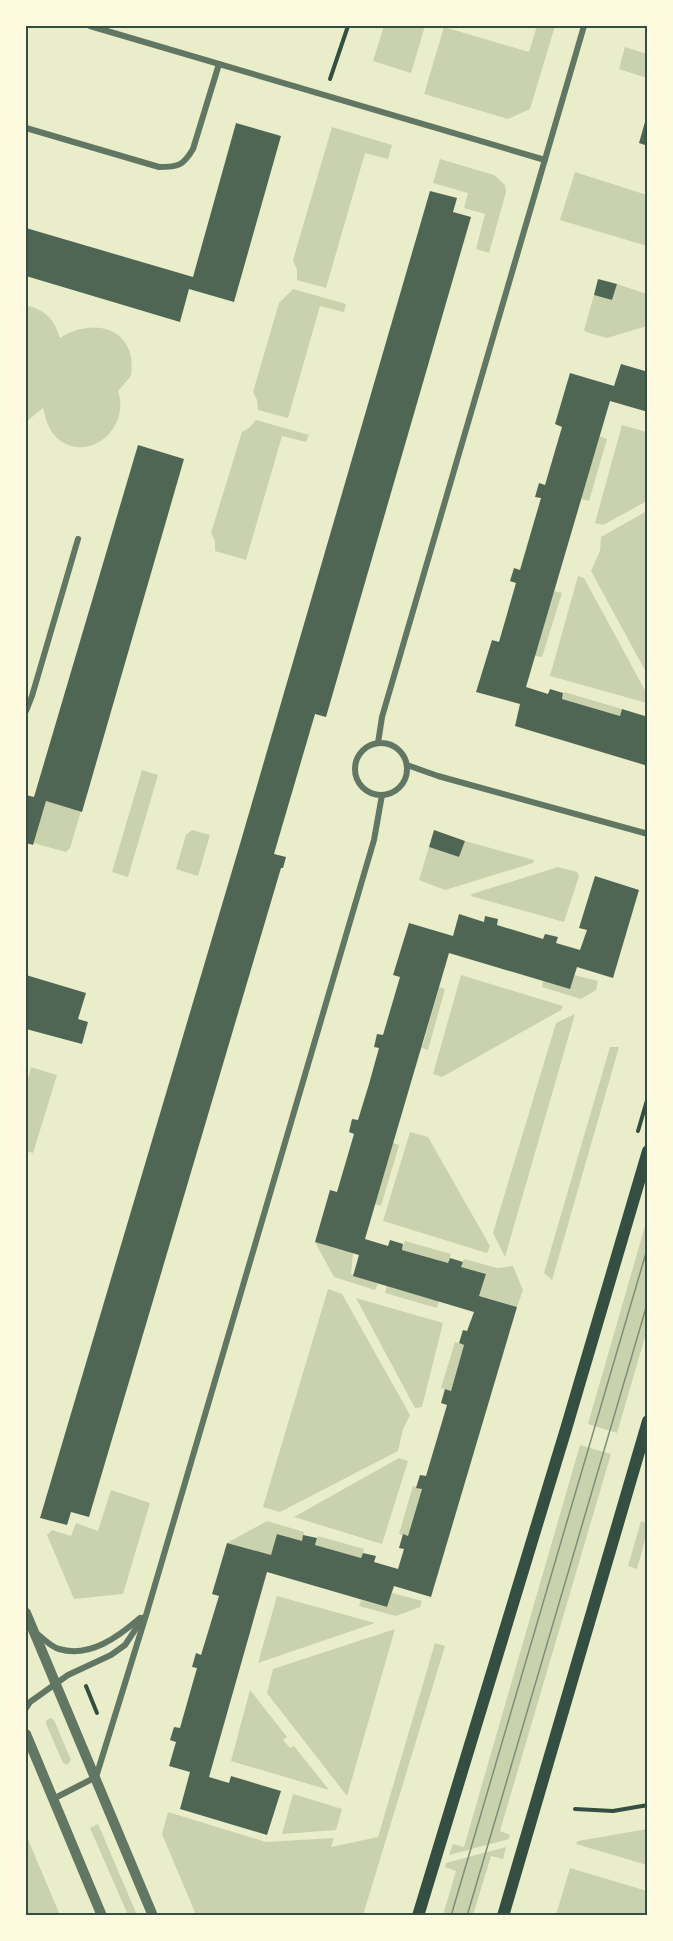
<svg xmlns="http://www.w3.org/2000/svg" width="673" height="1941" font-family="'Space Grotesk',sans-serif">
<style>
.green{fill:#cad2ad}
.building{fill:#4f6655}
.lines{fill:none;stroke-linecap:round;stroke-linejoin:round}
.path{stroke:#344e41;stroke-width:4}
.minor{stroke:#617663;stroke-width:6}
.tertiary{stroke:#617663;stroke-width:10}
.secondary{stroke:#344e41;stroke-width:12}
.tram{stroke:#7c8e77;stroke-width:1.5}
.neatline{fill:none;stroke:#344e41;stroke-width:2}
</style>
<rect width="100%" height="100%" fill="#e9edc9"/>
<!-- green -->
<g class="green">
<polygon points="384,26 425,26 411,73 373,61"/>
<polygon points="537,26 555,26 530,109 508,119 424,94 444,27 529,52"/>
<polygon points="625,47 647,54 647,78 619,69"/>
<polygon points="332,127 392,145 388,159 365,153 326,288 297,280 297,270 293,260"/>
<polygon points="440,159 494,175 505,185 506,192 489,253 476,249 485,214 464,208 468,193 433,183"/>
<polygon points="575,172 647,195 647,246 560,220"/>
<polygon points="617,284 647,294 647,326 607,338 586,332 584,330 594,295 612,300"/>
<polygon points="293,289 346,304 344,312 320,306 288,418 258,410 257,400 253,392 279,303"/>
<path d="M 26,305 C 46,311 53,317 60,338 C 95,316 138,329 131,376 L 118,391 C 131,428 88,465 57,438 C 48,430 46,419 43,408 L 26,422 Z"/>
<polygon points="256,420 309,435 306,442 282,436 246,560 215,551 215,541 211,533 242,432 250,427"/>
<polygon points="622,425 647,432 647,501 603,525 595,523"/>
<polygon points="599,436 607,439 589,501 581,499"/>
<polygon points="647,511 647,674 591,571 600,551 601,537"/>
<polygon points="578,576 584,578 647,694 647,703 550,676"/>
<polygon points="554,591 562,593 542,657 535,656"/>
<polygon points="564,692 622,709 620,716 562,699"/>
<polygon points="142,770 158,775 128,877 112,872"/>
<polygon points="46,801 81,811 70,848 66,852 33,843"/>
<polygon points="192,830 210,835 198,876 176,869 186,835"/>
<polygon points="465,841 534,860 533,863 445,890 419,880 429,847 459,857"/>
<polygon points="558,867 577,872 579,876 564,922 471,896 472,894"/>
<polygon points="461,975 563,1006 561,1010 442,1077 433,1074"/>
<polygon points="574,975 598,981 596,990 581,999 542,987 543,981"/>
<polygon points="439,987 445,989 428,1050 422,1048"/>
<polygon points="575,1014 505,1257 493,1233 556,1023"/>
<polygon points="610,1047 619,1047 552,1280 544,1273"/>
<polygon points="31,1067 57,1075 33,1153 26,1151 26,1086"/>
<polygon points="410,1132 428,1137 490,1246 487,1253 383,1221"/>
<polygon points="393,1143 399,1145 381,1206 375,1204"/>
<polygon points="647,1219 647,1330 617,1433 588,1424"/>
<polygon points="405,1241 451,1254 448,1263 402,1250"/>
<polygon points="315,1242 353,1253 351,1274 378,1284 375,1290 334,1277"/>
<polygon points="464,1259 497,1268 513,1266 523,1290 517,1307 479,1296 486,1274 461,1267"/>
<polygon points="387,1286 439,1301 437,1308 385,1293"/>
<polygon points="328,1289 342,1294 410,1415 403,1429 398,1451 280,1512 263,1507"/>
<polygon points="356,1298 443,1323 422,1407 415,1408"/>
<polygon points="455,1342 464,1345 451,1391 441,1388"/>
<polygon points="580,1445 611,1454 500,1831 510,1835 509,1839 449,1855 453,1844 464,1847"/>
<polygon points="399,1458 408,1461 382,1544 294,1517"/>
<polygon points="413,1486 422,1489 408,1536 399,1534"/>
<polygon points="111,1490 150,1503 123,1594 74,1599 47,1535 52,1530 71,1536 76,1523 98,1531"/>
<polygon points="267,1521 304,1532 302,1541 278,1534 271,1555 227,1543"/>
<polygon points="641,1521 647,1523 647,1532 637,1569 628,1566"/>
<polygon points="318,1536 364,1549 361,1558 315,1545"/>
<polygon points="392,1593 422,1601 420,1607 396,1616 359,1606 361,1600 387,1607"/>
<polygon points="277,1596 375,1623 258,1663"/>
<polygon points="395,1629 347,1796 267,1693 273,1669"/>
<polygon points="435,1643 445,1646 363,1915 196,1915 162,1834 168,1812 266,1842 334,1838 331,1847 378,1837"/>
<polygon points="250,1690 287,1737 283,1740 290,1748 294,1746 329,1790 231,1761"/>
<polygon points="50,1718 54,1720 71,1760 67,1765 63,1763 46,1724 46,1721"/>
<polygon points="293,1794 342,1809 336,1830 282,1834"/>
<polygon points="98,1824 137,1915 128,1915 90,1828"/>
<polygon points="647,1829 647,1865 576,1844 578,1841"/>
<polygon points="26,1835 60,1915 26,1915"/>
<polygon points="506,1847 503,1859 491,1856 473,1915 443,1915 456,1871 445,1867 446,1863"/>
<polygon points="570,1868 647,1891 647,1915 556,1915"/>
</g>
<!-- building -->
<g class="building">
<polygon points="647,115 648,115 648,146 639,143"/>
<polygon points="236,123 281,136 234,302 189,289 180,322 26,276 26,228 193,277"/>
<polygon points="430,191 457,198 453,212 471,217 326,717 315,714 274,854 286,857 283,868 281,868 89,1517 71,1512 67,1525 40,1518 240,844"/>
<polygon points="598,279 617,284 612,300 594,295"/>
<polygon points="621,364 645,371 648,366 648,412 610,401 526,687 548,694 550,689 563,693 562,699 620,716 622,709 648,717 648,766 515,726 520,704 476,692 492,640 499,642 516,583 510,581 514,568 520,570 541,498 535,497 539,483 545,485 562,427 555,424 570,373 614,386"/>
<polygon points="138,445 184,459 82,812 46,801 33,845 26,843 26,795 34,797"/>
<polygon points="434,830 465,841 459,857 429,847"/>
<polygon points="595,876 639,890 613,978 577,967 570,989 449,953 365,1239 388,1246 390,1240 403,1244 402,1250 448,1263 450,1258 463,1262 461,1267 486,1274 479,1296 517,1307 431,1597 394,1586 387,1607 267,1572 209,1777 229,1783 231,1776 281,1791 267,1835 180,1809 190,1772 169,1766 176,1742 170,1740 174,1727 180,1728 197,1668 192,1667 196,1653 201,1655 219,1596 212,1594 227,1543 271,1555 277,1534 302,1541 303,1535 317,1538 315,1545 361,1558 363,1553 376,1556 374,1562 398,1569 404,1549 399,1548 403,1534 408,1536 422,1489 416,1488 420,1475 426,1476 447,1405 441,1403 445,1389 451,1391 464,1345 459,1343 463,1330 467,1331 474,1312 353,1276 359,1255 315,1242 330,1190 337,1192 354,1134 349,1132 352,1119 358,1120 369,1084 379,1048 374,1047 377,1034 383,1035 400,977 393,975 409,923 453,936 459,914 484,922 485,916 498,919 497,925 543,939 545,934 558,937 556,943 580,950 587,930 579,928"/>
<polygon points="26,975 86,993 78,1019 88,1022 82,1044 26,1029"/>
</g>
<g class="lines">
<!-- path -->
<g class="path">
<polyline points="330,79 348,26"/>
<polyline points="638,1131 648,1097"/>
<polyline points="86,1686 97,1713"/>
<polyline points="575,1809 613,1811 648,1805"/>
</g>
<!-- minor -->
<g class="minor">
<polyline points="90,26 545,160"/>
<path d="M 26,128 L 159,167 C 178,167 183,166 193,149 L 219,64"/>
<polyline points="26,711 32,696 78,539"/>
<circle cx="381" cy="769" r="26"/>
<polyline points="378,743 382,717 584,26"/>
<polyline points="407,765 438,776 648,834"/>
<path d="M 36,1633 C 43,1638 51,1647 59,1649 C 90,1658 118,1637 140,1618"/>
<polyline points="26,1708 30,1702 68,1675 111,1655 125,1645 143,1618"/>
<polyline points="53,1799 96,1777 147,1612 374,840 382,795"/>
</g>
<!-- tertiary -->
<g class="tertiary">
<polyline points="26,1613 153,1916"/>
<polyline points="26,1734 102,1916"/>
</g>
<!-- secondary -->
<g class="secondary">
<polyline points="418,1916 566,1429 648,1151"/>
<polyline points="503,1916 648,1421"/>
</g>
<!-- tram -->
<g class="tram">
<polyline points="451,1916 648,1246"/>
<polyline points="467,1916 648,1301"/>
</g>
</g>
<!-- border -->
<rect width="673" height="1941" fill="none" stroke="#fefae0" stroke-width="54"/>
<rect x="27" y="27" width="619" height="1887" class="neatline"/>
</svg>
